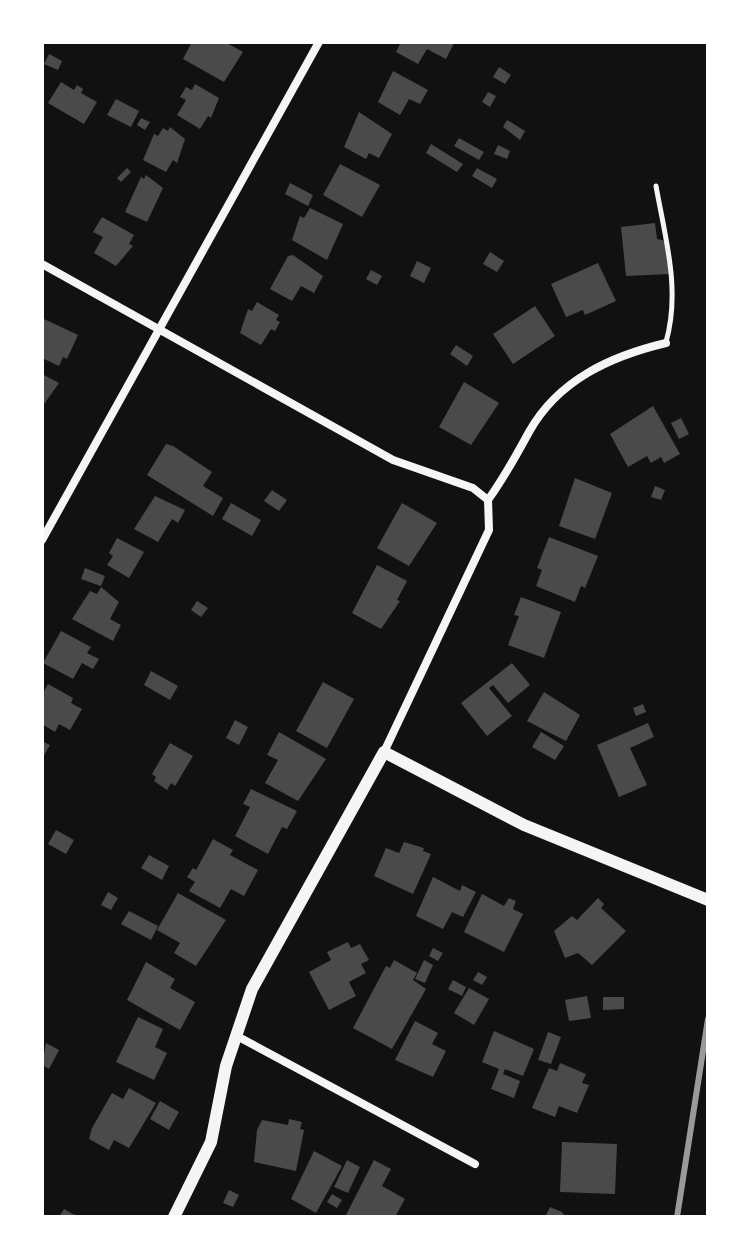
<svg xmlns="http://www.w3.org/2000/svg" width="750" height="1259" font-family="Ubuntu,sans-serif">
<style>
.building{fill:#4a4a4a}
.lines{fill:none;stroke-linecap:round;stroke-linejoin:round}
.service{stroke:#f5f5f5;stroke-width:5}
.minor{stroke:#f5f5f5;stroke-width:8}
.tertiary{stroke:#f5f5f5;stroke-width:12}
.rail{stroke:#9a9a9a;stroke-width:6}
</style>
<rect width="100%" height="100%" fill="#111"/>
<!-- building -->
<g class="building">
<polygon points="192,42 225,42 243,52 224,82 183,59"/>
<polygon points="401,42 451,42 454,43 446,59 427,49 418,64 396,52"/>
<polygon points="49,54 62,61 58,70 44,64"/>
<polygon points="499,67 511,75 505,84 493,77"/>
<polygon points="393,71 428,90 420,104 409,99 400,115 378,102"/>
<polygon points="61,82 74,90 77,85 83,89 81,93 97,102 84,124 48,103"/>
<polygon points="195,84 219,98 211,118 208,116 200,129 177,115 186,100 180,97 186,87 192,90"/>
<polygon points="488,92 496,96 490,107 482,102"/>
<polygon points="116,99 139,111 131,127 107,115"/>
<polygon points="359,112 392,134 379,158 369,153 366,159 344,147"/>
<polygon points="141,118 150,122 145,130 137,125"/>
<polygon points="507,120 525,131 520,140 503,127"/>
<polygon points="170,127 185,139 177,163 173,160 166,172 143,160 154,134 158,136 163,128 168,131"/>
<polygon points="459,138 484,152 479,160 454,146"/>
<polygon points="431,144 463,164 457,172 426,153"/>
<polygon points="498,145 510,151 507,159 494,154"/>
<polygon points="340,164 380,185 362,217 323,195"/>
<polygon points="127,168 131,172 121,182 117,178"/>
<polygon points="477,168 497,179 492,188 472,176"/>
<polygon points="146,175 163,188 147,222 125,212 141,177 144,179"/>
<polygon points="290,183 313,195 308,206 285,194"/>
<polygon points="310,208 343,224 327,260 292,240 300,216 304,218"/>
<polygon points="102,217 134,235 129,244 133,246 116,266 94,253 103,237 93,232"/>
<polygon points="655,223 657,239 666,241 670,274 626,276 621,227"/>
<polygon points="490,252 504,261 497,272 483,264"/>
<polygon points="293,255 323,276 314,293 301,286 292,301 270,289 288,256"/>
<polygon points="417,261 431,268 424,283 410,276"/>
<polygon points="598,263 616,301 585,315 583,310 566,317 551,284"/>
<polygon points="371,270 382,276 377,285 366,279"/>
<polygon points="257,302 279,315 276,320 280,322 275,331 271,329 261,345 240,333 248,309 252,311"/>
<polygon points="535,306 555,336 513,364 493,334"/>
<polygon points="42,318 78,335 67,359 63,357 59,366 42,358"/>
<polygon points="456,345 473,356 467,366 450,354"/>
<polygon points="42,374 59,383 42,407"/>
<polygon points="464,382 499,403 471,445 439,427"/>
<polygon points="653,406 680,454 664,463 661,457 651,463 647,456 628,467 610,434"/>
<polygon points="681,418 689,434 679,439 671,423"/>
<polygon points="166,444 173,446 212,472 203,486 223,498 213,516 147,475"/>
<polygon points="575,478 612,493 595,539 559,526"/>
<polygon points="655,486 665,490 661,500 651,497"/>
<polygon points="272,490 287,500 279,511 264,501"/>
<polygon points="155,496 185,510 178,523 172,519 158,542 134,529"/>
<polygon points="231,503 261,520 252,536 222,519"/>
<polygon points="402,503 437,523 409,566 377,548"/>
<polygon points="549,537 598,556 585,588 581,586 575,602 536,586 542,570 537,568"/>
<polygon points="117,538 144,552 129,578 107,565 113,556 109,553"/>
<polygon points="377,565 407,581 397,600 400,601 381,629 352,613"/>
<polygon points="85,568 105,576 101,586 81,579"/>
<polygon points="101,587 119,602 110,619 121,625 113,641 72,619 90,591 97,594"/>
<polygon points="521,597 561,612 544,658 508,645 519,616 514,615"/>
<polygon points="197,601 208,608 201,617 191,610"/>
<polygon points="61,631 91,647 87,653 99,659 93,669 82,663 73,679 43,663"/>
<polygon points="512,663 530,685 508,703 493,685 489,688 512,716 487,736 461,703"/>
<polygon points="151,671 178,686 170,700 144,685"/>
<polygon points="323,682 354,699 327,748 296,731"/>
<polygon points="48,684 73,698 71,703 82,709 70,730 59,724 55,732 42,724 42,695"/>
<polygon points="544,692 580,715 566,741 527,721"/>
<polygon points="643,704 646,712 636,716 633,708"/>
<polygon points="235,720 248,727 239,745 226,738"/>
<polygon points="648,723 654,737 630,748 647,785 619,797 597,745"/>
<polygon points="279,732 326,759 298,801 265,783 278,760 267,755"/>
<polygon points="541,732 564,746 555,760 532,747"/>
<polygon points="42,741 50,745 42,759"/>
<polygon points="170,743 193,756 175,786 171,783 167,790 154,781 156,777 152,774"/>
<polygon points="251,789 297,811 287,829 282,827 268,854 235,836 250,807 243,804"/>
<polygon points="56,830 74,840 66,854 48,844"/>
<polygon points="213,839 233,850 230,855 258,870 244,896 231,889 220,908 189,891 195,882 187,877 193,868 196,870"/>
<polygon points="404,842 424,848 423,851 431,854 413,894 374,876 386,848 399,853"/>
<polygon points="149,855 169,866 162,880 141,868"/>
<polygon points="433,877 460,891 462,885 476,892 463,917 452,912 443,929 416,916"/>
<polygon points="108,892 118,898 111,910 101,905"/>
<polygon points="178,893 226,920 196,966 174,953 180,943 157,930"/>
<polygon points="482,894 504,906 509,898 516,901 513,909 523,914 504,952 464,932"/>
<polygon points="598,898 604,904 601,908 626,931 592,965 578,953 565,958 554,931 572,916 577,920"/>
<polygon points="129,911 158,926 151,940 121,924"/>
<polygon points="348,942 351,948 360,944 369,960 361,964 366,973 349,982 356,996 329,1010 309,972 331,960 327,952"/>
<polygon points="433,948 443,953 438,961 429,956"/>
<polygon points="394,960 417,973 413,980 426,989 392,1049 353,1028 386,966 390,968"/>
<polygon points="424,960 433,965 425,983 415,979"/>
<polygon points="146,962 175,979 170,988 195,1002 180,1030 127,1000"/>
<polygon points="478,972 487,977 482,985 473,980"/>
<polygon points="453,980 466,987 462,996 448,989"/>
<polygon points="469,988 489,999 474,1025 454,1013"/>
<polygon points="587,996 591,1018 569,1021 565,1000"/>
<polygon points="603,997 624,997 624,1009 603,1010"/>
<polygon points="138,1017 163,1029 155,1047 167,1053 154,1080 116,1062"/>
<polygon points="415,1021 438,1033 432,1044 446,1051 433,1077 395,1060"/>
<polygon points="494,1031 534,1049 523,1076 505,1069 503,1074 520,1081 514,1098 491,1089 499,1069 482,1062"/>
<polygon points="548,1032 561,1037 551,1064 538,1060"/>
<polygon points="46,1043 59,1050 49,1069 42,1065"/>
<polygon points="560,1063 586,1074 582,1083 589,1085 577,1113 559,1106 555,1117 532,1108 549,1068 557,1071"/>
<polygon points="129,1088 156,1103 129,1148 114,1140 109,1150 89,1139 92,1128 112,1093 123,1099"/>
<polygon points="160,1101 179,1112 169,1130 150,1119"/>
<polygon points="289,1119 302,1122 300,1129 304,1130 296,1171 254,1162 257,1130 262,1120 288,1125"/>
<polygon points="562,1142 617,1144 615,1194 560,1192"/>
<polygon points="314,1151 342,1166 316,1213 291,1199"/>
<polygon points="347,1160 360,1167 348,1193 334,1187"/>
<polygon points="374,1160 391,1169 382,1186 405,1199 395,1217 345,1217"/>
<polygon points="229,1190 239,1195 233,1207 223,1203"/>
<polygon points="332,1194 342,1200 337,1208 327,1202"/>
<polygon points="550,1207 562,1212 566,1217 545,1217"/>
<polygon points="64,1209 73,1214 79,1217 59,1217"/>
</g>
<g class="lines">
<!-- service -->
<path class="service" d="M 656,186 C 665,237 681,290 666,342"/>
<!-- minor -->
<g class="minor">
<polyline points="42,264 393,460 473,488 488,500 489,530 384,752"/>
<path d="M 488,500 C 504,478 516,456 529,432 C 558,380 611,356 666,343"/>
<polyline points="42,540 319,42"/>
<polyline points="235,1035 475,1164"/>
</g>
<!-- tertiary -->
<polyline class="tertiary" points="174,1217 211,1142 226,1066 252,989 384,752 524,825 708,900"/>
<!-- rail -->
<polyline class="rail" points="677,1217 708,1019"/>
</g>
<!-- border -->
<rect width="750" height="1259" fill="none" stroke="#ffffff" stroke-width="88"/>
</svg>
